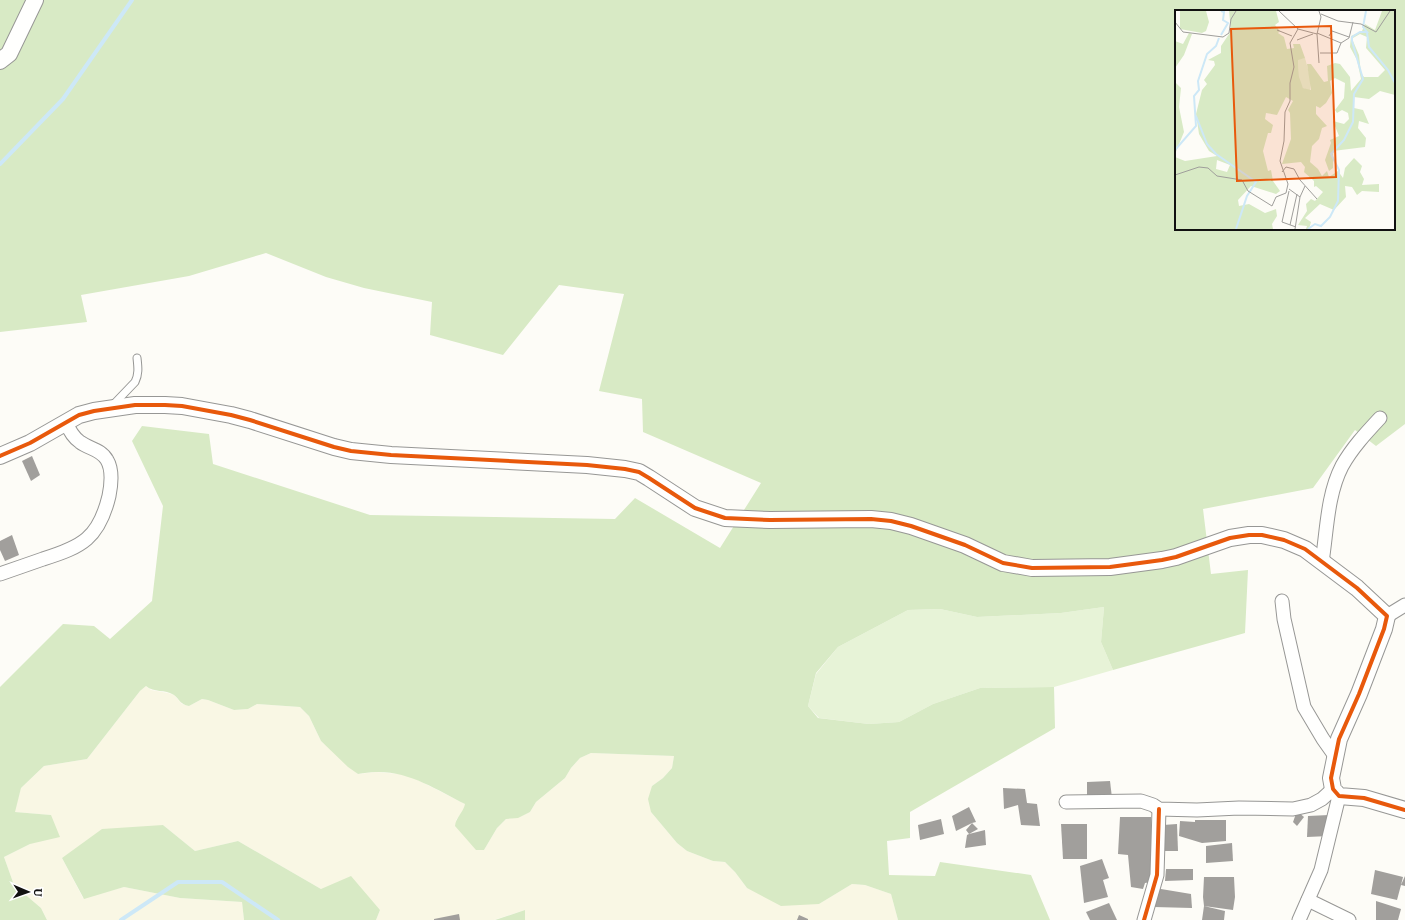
<svg xmlns="http://www.w3.org/2000/svg" width="1405" height="920" font-family="Literata,serif">
<style>
.farmland{fill:#f9f7e4}
.green{fill:#e7f3d7}
.forest{fill:#d8eac5;fill-rule:evenodd}
.lines{fill:none;stroke-linecap:round;stroke-linejoin:round}
.stream{stroke:#cde8f7;stroke-width:4}
.building{fill:#a19f9c}
.service-casing{stroke:#979795;stroke-width:9}
.minor-casing{stroke:#979795;stroke-width:15}
.tertiary-casing{stroke:#979795;stroke-width:18}
.service{stroke:#fffffe;stroke-width:7}
.minor{stroke:#fffffe;stroke-width:13}
.tertiary{stroke:#fffffe;stroke-width:16}
.cycleway-casing{stroke:#fff;stroke-width:6}
.cycleway{stroke:#e8590c;stroke-width:4}
.inset-river{fill:none;stroke:#cde8f7;stroke-width:2}
.inset-road{fill:none;stroke:#9f9e9b;stroke-width:1}
.view{fill:#e8590c;fill-opacity:0.15;stroke:#e8590c;stroke-width:2}
.inset-edge{fill:none;stroke:#111;stroke-width:2}
</style>
<rect width="100%" height="100%" fill="#fdfcf7"/>
<!-- farmland -->
<polygon class="farmland" points="146,686 151,690 168,693 174,695 182,704 189,706 202,699 208,700 234,710 248,709 257,704 300,707 309,716 321,741 358,774 376,772 400,774 414,778 465,804 464,810 456,820 484,850 497,828 506,819 518,817 530,812 536,802 565,778 571,768 580,758 591,753 674,756 672,768 663,778 652,786 651,812 677,843 687,851 713,861 725,862 735,872 747,888 819,904 852,884 865,885 891,894 898,920 525,920 525,910 494,920 376,920 380,910 321,889 238,841 195,851 163,825 62,858 83,898 124,887 180,898 242,902 244,920 47,920 41,908 14,885 4,857 30,844 51,815 14,812 21,788 44,766 87,759 140,691"/>
<!-- green -->
<polygon class="green" points="1104,607 1101,642 1113,670 1054,687 980,688 933,704 899,722 869,724 819,718 808,706 816,674 838,647 908,610 940,609 977,617 1061,613"/>
<!-- forest -->
<g class="forest">
<path d="M 0,0 L 1405,0 L 1405,424 L 1376,446 L 1355,430 L 1313,488 L 1203,509 L 1211,574 L 1248,570 L 1245,633 L 1113,670 L 1101,642 L 1104,607 L 1061,613 L 977,617 L 940,609 L 908,610 L 838,647 L 816,673 L 808,706 L 818,718 L 869,724 L 899,722 L 933,704 L 980,688 L 1054,687 L 1055,728 L 910,812 L 910,838 L 887,841 L 889,875 L 935,876 L 940,862 L 1031,875 L 1050,920 L 898,920 L 891,894 L 865,885 L 852,884 L 819,904 L 781,906 L 747,888 L 735,872 L 725,862 L 713,861 L 687,851 L 677,843 L 651,812 L 648,799 L 652,786 L 663,778 L 672,768 L 674,756 L 591,753 L 580,758 L 571,768 L 565,778 L 536,802 L 530,812 L 518,818 L 506,819 L 497,828 L 484,850 L 476,850 L 455,826 C 456,817 463,813 465,804 C 437,790 409,771 376,772 C 370,772 364,773 358,774 L 348,767 L 321,741 L 309,716 L 300,707 L 257,704 L 248,709 L 234,710 L 208,700 L 202,699 L 189,706 C 180,704 180,700 174,695 C 165,689 154,693 146,686 L 140,691 L 87,759 L 44,766 L 21,788 L 15,812 L 51,815 L 60,837 L 30,844 L 4,857 L 14,885 L 41,908 L 47,920 L 0,920 L 0,687 L 63,624 L 94,626 L 110,639 L 152,601 L 163,506 L 132,441 L 142,426 L 209,434 L 213,464 L 370,515 L 615,519 L 635,498 L 720,548 L 761,483 L 643,432 L 642,399 L 599,391 L 624,294 L 559,285 L 503,355 L 430,335 L 432,302 L 364,288 L 326,277 L 266,253 L 189,276 L 81,295 L 87,322 L 0,332 ZM 1176,11 L 1394,11 L 1394,229 L 1176,229 Z"/>
<polygon points="163,825 195,851 238,841 321,889 351,876 380,910 376,920 244,920 242,902 180,898 124,887 84,899 62,858 102,829"/>
<polygon points="525,910 525,920 494,920 495,920"/>
</g>
<g class="lines">
<!-- stream -->
<g class="stream">
<polyline points="0,164 63,99 132,0"/>
<polyline points="121,920 178,882 222,882 278,920"/>
</g>
</g>
<!-- building -->
<g class="building">
<polygon points="32,456 40,475 31,481 22,461"/>
<polygon points="12,535 19,555 5,561 0,550 0,541"/>
<polygon points="1110,781 1112,798 1087,796 1087,782"/>
<polygon points="1003,788 1025,789 1027,803 1037,804 1040,826 1021,825 1018,805 1004,809"/>
<polygon points="969,807 976,822 972,823 978,829 969,834 985,830 986,845 965,848 967,835 969,834 966,830 972,823 956,831 952,816"/>
<polygon points="1297,811 1304,817 1297,826 1293,822"/>
<polygon points="1329,815 1329,836 1307,837 1308,816"/>
<polygon points="1120,817 1151,817 1152,857 1151,882 1145,883 1143,889 1131,887 1128,855 1118,854"/>
<polygon points="941,819 944,834 920,840 918,825"/>
<polygon points="1195,820 1226,820 1226,841 1202,843 1179,836 1180,821 1195,822"/>
<polygon points="1061,824 1087,824 1087,859 1063,859"/>
<polygon points="1177,824 1178,851 1162,851 1163,825"/>
<polygon points="1232,843 1233,861 1206,863 1206,846"/>
<polygon points="1102,859 1109,878 1103,880 1108,897 1084,903 1080,866"/>
<polygon points="1166,869 1193,869 1193,880 1165,881"/>
<polygon points="1375,870 1403,877 1401,885 1405,876 1405,886 1401,885 1397,900 1371,894"/>
<polygon points="1204,877 1234,877 1235,897 1233,910 1204,906 1225,911 1224,920 1202,920 1204,906 1203,897"/>
<polygon points="1155,888 1191,894 1192,908 1154,907"/>
<polygon points="1376,901 1401,909 1398,920 1376,920"/>
<polygon points="1109,903 1117,920 1090,920 1086,912"/>
<polygon points="459,914 460,920 434,920 434,919"/>
<polygon points="799,915 808,919 808,920 797,920"/>
</g>
<g class="lines">
<!-- service casing -->
<g class="service-casing">
<path id="service" d="M 112,406 L 135,382 C 139,374 138,367 137,358"/>
</g>
<!-- minor casing -->
<g class="minor-casing">
<g id="minor">
<path d="M 1322,562 C 1327,531 1327,495 1342,466 C 1352,448 1366,433 1380,418"/>
<path d="M 0,574 C 14,569 29,564 43,559 C 82,547 99,538 109,496 C 111,486 113,470 107,460 C 101,449 89,449 80,442 C 73,437 69,430 66,422"/>
<polyline points="1282,601 1284,619 1304,707 1323,739 1335,756"/>
<polyline points="1387,616 1405,605"/>
<polyline points="1066,802 1141,801 1153,805 1159,809 1197,810 1239,808 1293,809 1311,805 1322,799 1333,789"/>
<polyline points="1308,900 1349,920"/>
<polyline points="1144,920 1157,875 1159,809"/>
<polyline points="1299,920 1321,870 1339,796"/>
</g>
</g>
<!-- tertiary casing -->
<g class="tertiary-casing">
<g id="tertiary">
<polyline points="0,61 9,54 35,0"/>
<polyline points="0,456 30,443 79,415 94,411 135,405 165,405 182,406 231,415 250,420 334,447 351,451 391,455 587,465 625,469 639,472 649,478 695,508 725,518 770,520 871,519 891,521 911,526 965,545 1003,563 1032,568 1110,567 1162,560 1176,557 1230,538 1249,535 1262,535 1284,540 1305,549 1357,588 1387,616 1384,629 1359,694 1339,739 1331,778 1333,789 1339,796 1364,798 1405,810"/>
</g>
</g>
<!-- service -->
<use href="#service" class="service"/>
<!-- minor -->
<use href="#minor" class="minor"/>
<!-- tertiary -->
<use href="#tertiary" class="tertiary"/>
<!-- cycleway casing -->
<g class="cycleway-casing">
<g id="cycleway">
<polyline points="0,456 30,443 79,415 94,411 135,405 165,405 182,406 231,415 250,420 334,447 351,451 391,455 587,465 625,469 639,472 649,478 695,508 725,518 770,520 871,519 891,521 911,526 965,545 1003,563 1032,568 1110,567 1162,560 1176,557 1230,538 1249,535 1262,535 1284,540 1305,549 1357,588 1387,616 1384,629 1359,694 1339,739 1331,778 1333,789 1339,796 1364,798 1405,810"/>
<polyline points="1144,920 1157,875 1159,809"/>
</g>
</g>
<!-- cycleway -->
<use href="#cycleway" class="cycleway"/>
</g>
<!-- overview -->
<g transform="translate(1175 10)">
<rect width="220" height="220" fill="#fdfcf7"/>
<path d="M 130,48 L 136,71 L 135,81 L 128,78 L 124,71 L 123,49 Z" fill="#e7f3d7"/>
<path d="M 5,1 L 31,1 L 34,12 L 31,21 L 27,23 L 5,19 ZM 54,1 L 101,1 L 104,12 L 100,15 L 105,21 L 103,23 L 109,27 L 112,39 L 119,38 L 118,34 L 125,34 L 130,48 L 123,50 L 124,67 L 128,78 L 136,80 L 132,54 L 136,54 L 149,72 L 153,71 L 152,56 L 160,53 L 165,54 L 175,67 L 176,81 L 186,69 L 182,50 L 175,37 L 176,26 L 187,21 L 190,14 L 200,20 L 207,1 L 220,1 L 220,85 L 205,81 L 194,89 L 179,87 L 179,98 L 188,100 L 194,114 L 184,111 L 183,118 L 191,128 L 190,137 L 158,141 L 158,158 L 154,161 L 150,150 L 156,133 L 155,130 L 164,126 L 158,111 L 169,114 L 174,109 L 173,103 L 167,100 L 162,103 L 160,100 L 169,88 L 170,73 L 160,68 L 155,71 L 157,83 L 151,93 L 145,98 L 141,96 L 141,104 L 152,116 L 147,118 L 144,129 L 137,136 L 135,152 L 143,159 L 147,166 L 152,161 L 154,167 L 163,161 L 168,168 L 170,158 L 179,148 L 187,156 L 185,162 L 189,169 L 187,175 L 204,174 L 204,182 L 187,181 L 182,185 L 177,177 L 170,176 L 171,187 L 159,200 L 145,194 L 130,208 L 136,212 L 134,219 L 131,219 L 132,216 L 123,215 L 132,201 L 131,194 L 136,189 L 140,191 L 148,182 L 141,176 L 139,177 L 139,171 L 129,162 L 130,157 L 126,152 L 107,154 L 116,129 L 115,103 L 113,100 L 118,91 L 111,87 L 102,105 L 91,103 L 90,109 L 98,115 L 96,123 L 93,123 L 88,141 L 93,161 L 96,160 L 98,171 L 105,181 L 101,184 L 76,176 L 63,190 L 64,196 L 74,194 L 90,203 L 101,199 L 102,206 L 97,214 L 98,219 L 0,219 L 0,147 L 10,151 L 42,146 L 34,141 L 24,124 L 21,104 L 27,80 L 32,74 L 29,70 L 40,55 L 39,51 L 33,50 L 46,43 L 46,36 L 56,21 ZM 185,24 L 192,27 L 191,38 L 210,60 L 203,67 L 189,67 L 186,63 L 184,45 L 178,31 L 178,28 ZM 42,150 L 55,155 L 52,162 L 41,159 ZM 14,23 L 17,24 L 9,45 L 0,58 L 0,31 L 8,34 ZM 0,72 L 6,78 L 4,97 L 9,122 L 0,144 Z" fill="#d8eac5" fill-rule="evenodd"/>
<path class="inset-river" d="M 192,23 L 194,37 L 213,60 L 220,73M 46,25 L 53,13 L 48,10 L 49,2 L 46,1M 21,106 L 32,134 L 41,144 L 81,172 L 72,186 L 61,219M 0,140 L 21,116 L 19,86 L 24,80 L 23,71 L 32,44 L 41,36 L 44,28M 133,219 L 140,214 L 146,216 L 155,207 L 163,191 L 164,160 L 156,144 L 169,130 L 178,112 L 179,84 L 188,69 L 177,31 L 177,27 L 185,22 L 192,22 L 188,17 L 191,1"/>
<path class="inset-road" d="M 104,1 L 123,19M 146,4 L 163,11 L 186,14 L 201,22 L 215,1M 0,12 L 8,22 L 48,27 L 54,23 L 56,9 L 61,1M 102,20 L 117,26M 142,23 L 166,33 L 174,28 L 178,12M 142,24 L 144,53M 154,26 L 157,21 L 174,27M 122,30 L 138,24M 145,43 L 162,43 L 166,33M 107,162 L 111,157 L 119,159 L 125,170 L 142,189M 0,165 L 24,157 L 33,158 L 42,166 L 67,170 L 73,181 L 97,196 L 101,187 L 111,183 L 113,174 L 105,151 L 109,131 L 110,102 L 115,91 L 115,73 L 119,57 L 115,33 L 123,19 L 142,24 L 146,7 L 144,1M 114,179 L 125,187M 114,181 L 107,212 L 121,217M 115,215 L 122,184M 120,219 L 125,187 L 130,176"/>
<path class="view" d="M 156,16 L 161,167 L 62,171 L 56,19 Z"/>
<rect width="220" height="220" class="inset-edge"/>
</g>
<!-- north arrow -->
<g transform="translate(28 892) rotate(92)" stroke="#ffffff" stroke-width="3" paint-order="stroke">
<path d="M0-3L7 15L0 10L-7 15Z" fill="#111111"/>
<text y="-6" font-size="11" font-weight="bold" text-anchor="middle" fill="#111111">U</text>
</g>
</svg>
